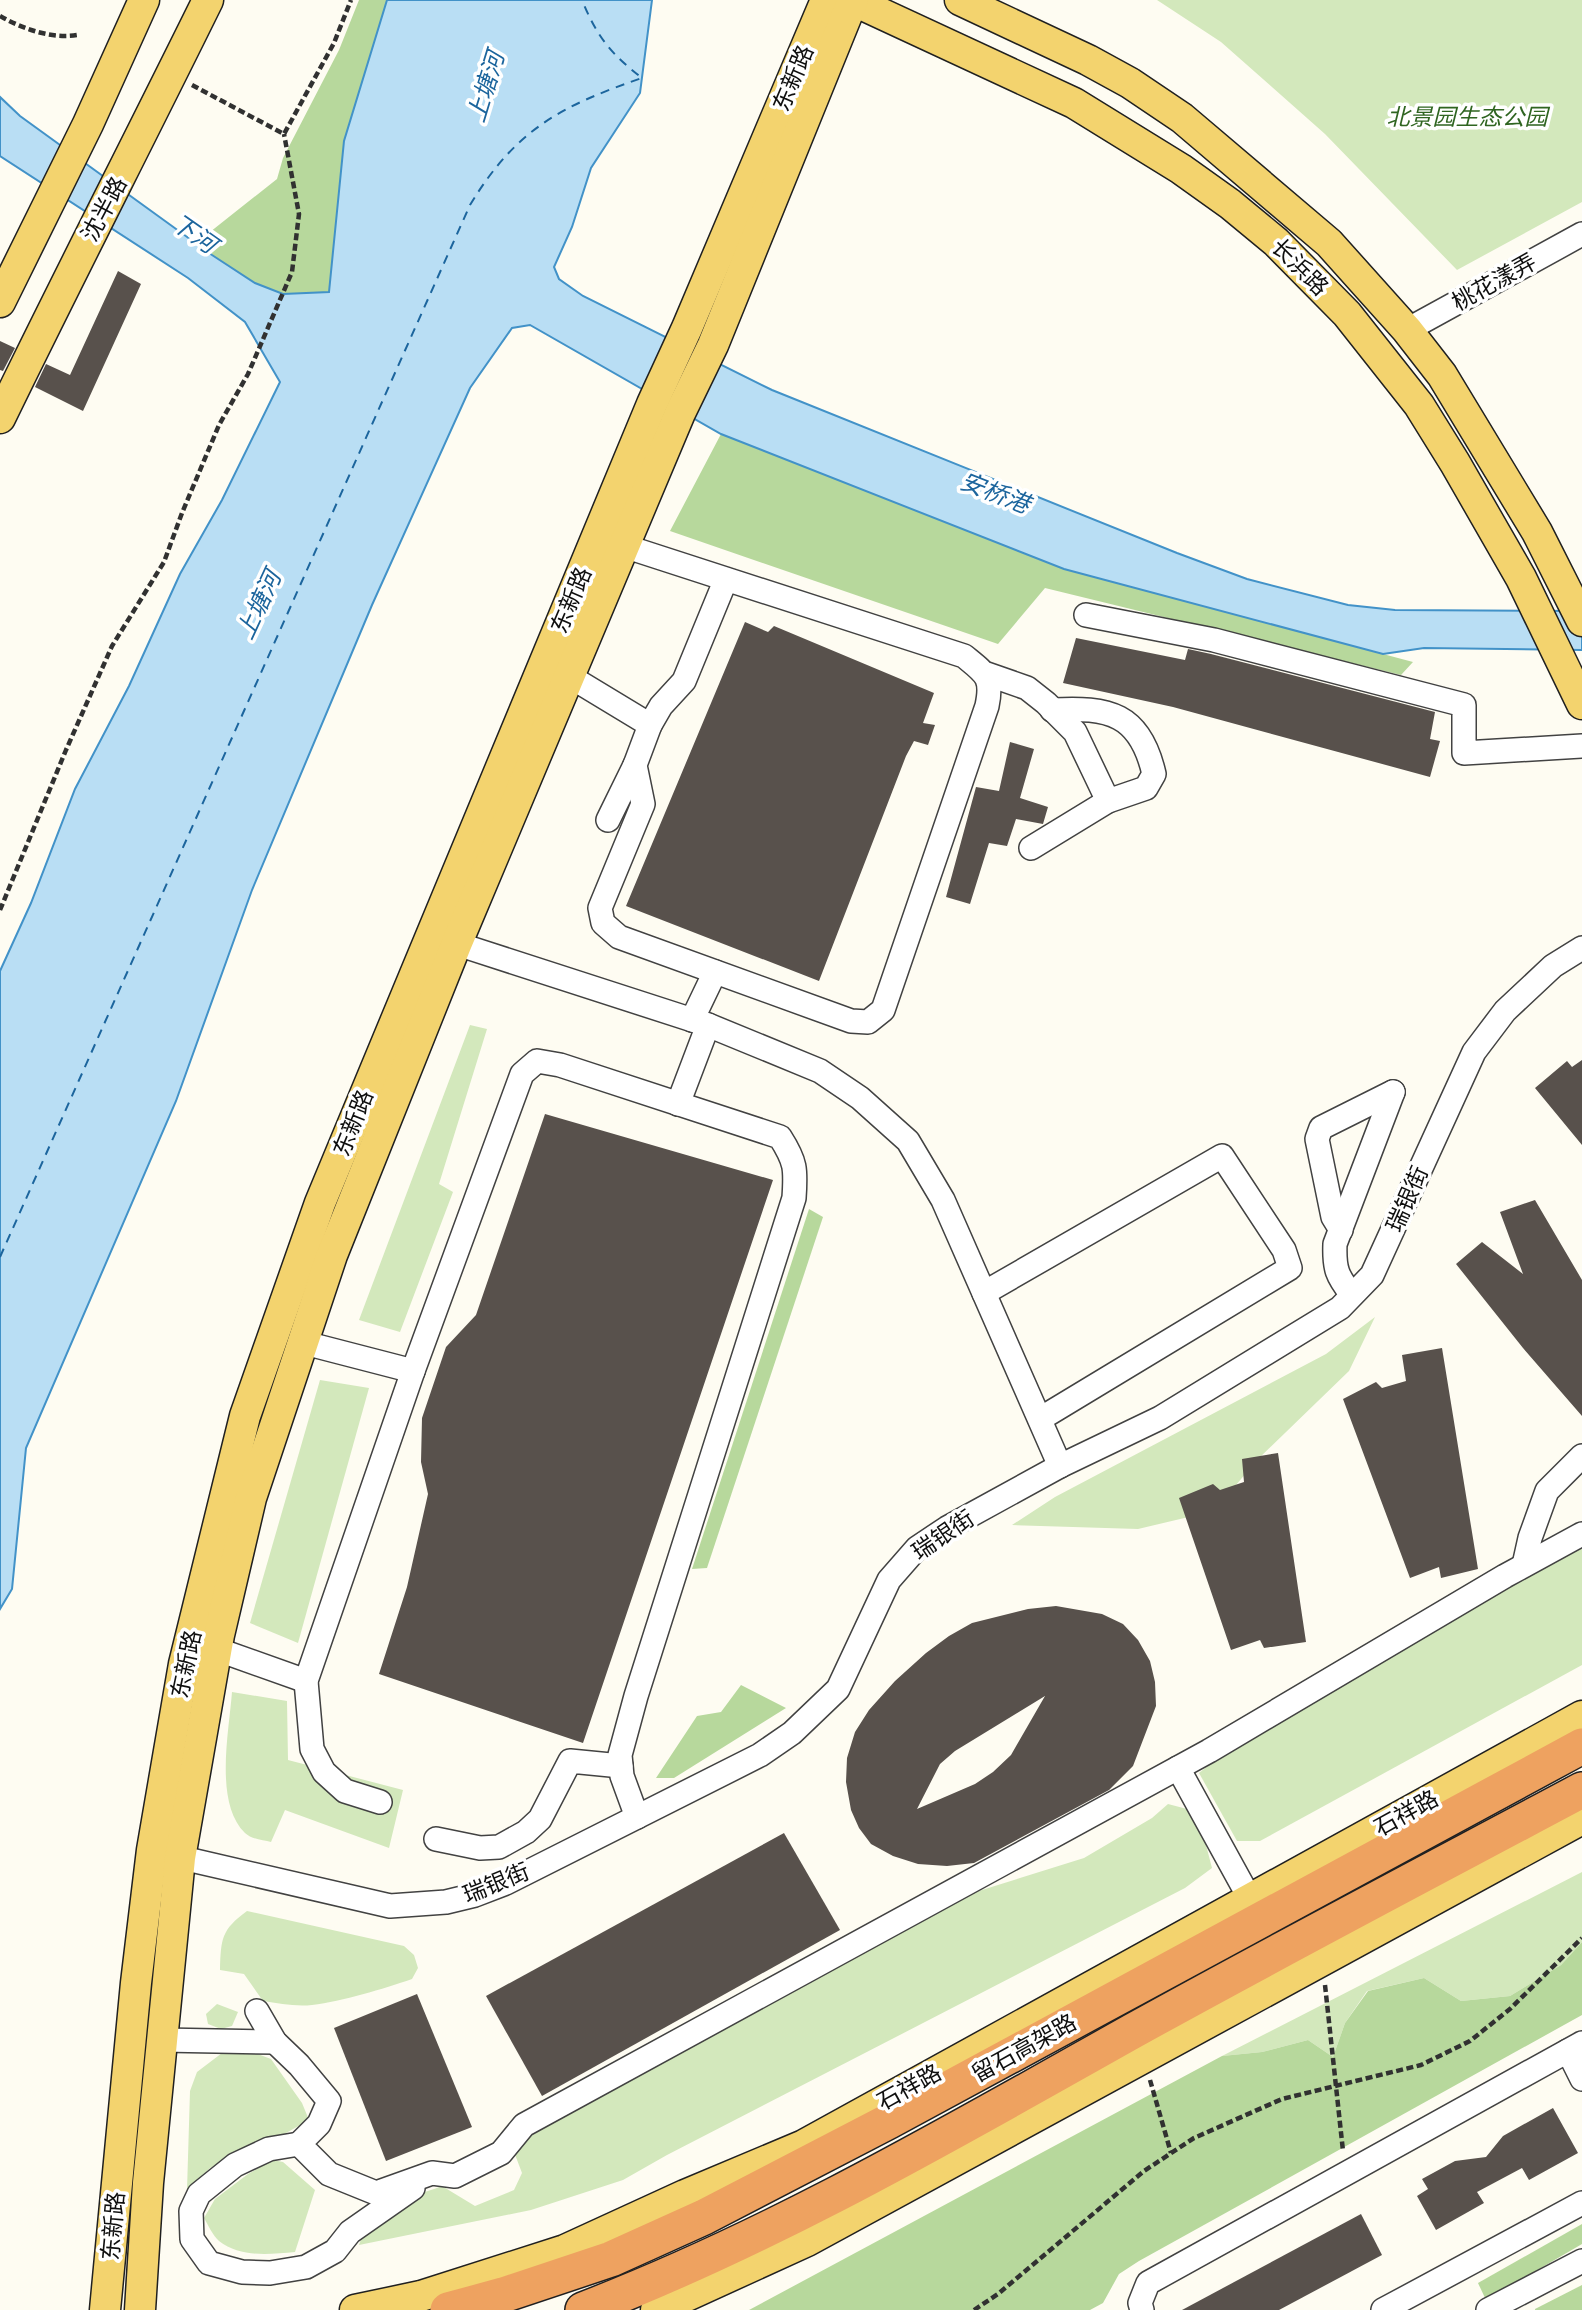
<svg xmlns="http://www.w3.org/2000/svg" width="1582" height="2310" font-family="Georgia,'Noto Sans SC',serif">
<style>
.green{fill:#d3e8bc}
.forest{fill:#b7d89c}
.water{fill:#b9def4;stroke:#4292c8;stroke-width:2}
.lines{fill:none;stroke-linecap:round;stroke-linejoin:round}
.ferry{stroke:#1c659d;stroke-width:2;stroke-dasharray:9 7;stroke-linecap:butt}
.building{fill:#58514c;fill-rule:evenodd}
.minor-casing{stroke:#424242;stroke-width:26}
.major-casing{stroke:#202020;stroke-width:33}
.highway-casing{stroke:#202020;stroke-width:38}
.path{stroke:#313131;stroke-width:4.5;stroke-dasharray:7 3.5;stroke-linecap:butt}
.minor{stroke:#fff;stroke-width:23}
.major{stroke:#f3d36e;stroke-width:30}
.highway{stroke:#eea260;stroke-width:35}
.labels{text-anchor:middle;stroke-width:7;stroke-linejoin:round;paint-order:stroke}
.street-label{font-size:23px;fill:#0f0f0f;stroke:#fff}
.park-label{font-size:23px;font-style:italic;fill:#2f6521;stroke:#fff}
.water-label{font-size:24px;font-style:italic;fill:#1c659d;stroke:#fff}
</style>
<rect width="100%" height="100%" fill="#fefcf2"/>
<!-- green -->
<g class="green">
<polygon points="1157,0 1582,0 1582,202 1457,270 1325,134 1221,42"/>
<polygon points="470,1025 487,1029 439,1184 453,1192 400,1332 359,1320"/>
<polygon points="1375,1317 1349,1371 1258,1459 1214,1511 1138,1529 1012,1525 1055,1497 1326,1354"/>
<polygon points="320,1380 369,1388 298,1643 250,1623"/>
<polygon points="1582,1546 1582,1665 1260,1841 1237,1841 1199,1773 1219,1757 1312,1693"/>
<path d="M 232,1692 L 287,1701 L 288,1760 L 403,1790 L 389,1848 L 285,1810 L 271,1842 C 263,1840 251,1839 245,1833 C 214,1803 229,1732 232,1692 Z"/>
<path d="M 1168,1804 L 1187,1809 L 1206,1845 L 1212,1868 L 1185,1888 L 667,2155 L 623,2180 L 531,2210 L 359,2245 C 373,2202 403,2201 442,2186 L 475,2206 L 514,2190 L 522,2173 L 511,2144 L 921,1909 L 1084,1858 L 1152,1818 Z"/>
<polygon points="1582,1872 1582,1942 1561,1965 1510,1996 1461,2001 1424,1978 1367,1991 1345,2023 1333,2057 1308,2040 1262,2052 1222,2056"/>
<path d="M 247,1911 L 404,1946 L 414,1955 L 418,1968 L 412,1979 C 383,1989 343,2001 312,2005 C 295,2007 279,2003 263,2001 L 244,1974 L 220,1970 C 221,1939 221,1930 247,1911 Z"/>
<polygon points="217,2004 238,2012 232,2026 221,2029 208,2024 206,2014"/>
<polygon points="222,2053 255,2053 271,2059 302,2103 309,2120 279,2137 245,2149 210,2168 187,2190 190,2091 197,2072"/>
<path d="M 273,2160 L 283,2162 L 315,2190 L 295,2252 C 270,2254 241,2258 219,2241 C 213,2236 208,2225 204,2218 L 215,2199 L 248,2174 Z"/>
</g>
<!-- forest -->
<g class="forest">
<polygon points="359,0 387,0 344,141 330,292 283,294 255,283 212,255 210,232 277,179 283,158 339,50"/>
<polygon points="721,434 1064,569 1413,662 1401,675 1045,588 998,644 670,531"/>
<polygon points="809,1209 823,1217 707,1568 692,1569"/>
<polygon points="741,1685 786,1708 674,1778 656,1778 697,1716 721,1712"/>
<polygon points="1582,1942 1582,2015 1139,2261 1119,2274 1103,2303 1090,2310 749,2310 1222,2056 1262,2052 1308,2040 1333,2057 1345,2023 1368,1991 1424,1978 1461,2001 1510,1996 1561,1965"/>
<polygon points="1582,2224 1582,2244 1486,2300 1478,2283"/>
<polygon points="1582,2285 1582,2310 1535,2310 1535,2309"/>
</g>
<!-- water -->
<polygon class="water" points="387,0 652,0 640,93 591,168 572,227 554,267 559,279 583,296 772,390 1177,553 1247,579 1348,605 1395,610 1582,611 1582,650 1424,648 1383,654 1064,569 721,434 530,325 512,328 470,388 372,605 252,890 176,1101 26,1448 12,1589 0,1609 0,971 31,903 75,789 129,686 180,574 222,500 280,382 245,322 188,278 0,156 0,97 20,116 212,255 255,283 283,294 329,292 344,141"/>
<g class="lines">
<!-- ferry -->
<path class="ferry" d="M 0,1257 L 470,205 C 516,129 561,106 642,78 C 611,54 597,37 582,0"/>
</g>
<!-- building -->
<g class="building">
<polygon points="118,271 141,284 83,411 35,387 46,364 70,375"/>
<polygon points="0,341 15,348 3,371 0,370"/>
<polygon points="745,622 768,632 774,626 934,693 923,723 935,725 928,745 914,741 906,756 819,981 626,906"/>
<polygon points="1076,638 1185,660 1188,649 1211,654 1435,712 1430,739 1440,741 1430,777 1173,707 1063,683"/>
<polygon points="1010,742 1034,749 1020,798 1048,807 1043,824 1016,819 1007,846 989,843 970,904 946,897 976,787 999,791"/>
<polygon points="1582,1060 1582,1145 1535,1088 1567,1061 1572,1067"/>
<polygon points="545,1114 773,1180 583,1743 379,1674 407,1587 428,1494 421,1462 422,1418 446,1347 476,1315"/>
<polygon points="1535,1200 1582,1280 1582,1416 1523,1348 1456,1264 1482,1242 1523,1274 1500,1212"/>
<polygon points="1442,1348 1478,1569 1441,1578 1439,1567 1410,1578 1343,1399 1376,1382 1382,1388 1406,1381 1402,1355"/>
<polygon points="1278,1453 1306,1642 1264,1648 1260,1640 1231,1650 1179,1498 1213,1484 1220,1490 1244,1482 1242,1459"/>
<path d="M 1056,1606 L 1102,1614 L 1123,1624 L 1138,1640 L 1150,1661 L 1155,1682 L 1156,1706 L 1133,1766 L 1109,1790 L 974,1863 L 947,1866 L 918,1864 L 893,1856 L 871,1844 L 859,1828 L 851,1810 L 846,1782 L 847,1758 L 855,1732 L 869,1710 L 895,1681 L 926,1653 L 949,1636 L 972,1623 L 1028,1609 ZM 1045,1696 L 1011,1755 L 993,1772 L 975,1784 L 917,1809 L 940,1764 L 955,1751 Z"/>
<polygon points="784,1833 840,1930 542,2096 486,1996"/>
<polygon points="417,1994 472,2127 386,2161 334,2028"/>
<polygon points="1553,2108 1578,2153 1529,2180 1522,2168 1477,2192 1484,2203 1436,2230 1417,2196 1428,2189 1422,2179 1455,2161 1486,2157 1503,2136"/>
<polygon points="1361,2214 1382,2255 1279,2310 1182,2310"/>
</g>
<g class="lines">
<!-- minor casing -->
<g class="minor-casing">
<g id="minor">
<polyline points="1407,330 1582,234"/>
<path d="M 624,546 L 964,656 C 986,674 993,677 987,706 L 883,1010 L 868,1022 L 851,1021 L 619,937 L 603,923 L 600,908 L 643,804 L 635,765 L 650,725 L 661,706 L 684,681 L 726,579"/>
<polyline points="1086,615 1214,640 1464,705 1464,753 1582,746"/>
<polyline points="987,674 1027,688 1046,703 1075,732 1108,801"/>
<polyline points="569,676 650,725"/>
<polyline points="608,820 635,765"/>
<path d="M 1031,848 L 1108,801 L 1146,788 L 1154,774 C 1140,713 1109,707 1052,710"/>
<polyline points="442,939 708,1025 820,1071 860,1098 908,1141 943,1200 1060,1466"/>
<polyline points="692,1020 715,972"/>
<polyline points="678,1104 708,1025"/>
<polyline points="1341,1230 1333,1217 1317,1139 1321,1128 1393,1092"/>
<polyline points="984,1293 1222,1156 1284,1250 1290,1268 1040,1419"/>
<path d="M 1352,1295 C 1337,1276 1334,1269 1335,1244 L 1393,1092"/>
<polyline points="301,1342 413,1371"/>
<polyline points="1524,1565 1530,1538 1547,1491 1582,1456"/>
<polyline points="216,1649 306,1681"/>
<polyline points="1178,1768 1250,1899"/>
<path d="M 380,1802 L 345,1791 L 324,1772 L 312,1749 L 306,1681 L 413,1371 L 522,1074 L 537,1061 L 560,1065 L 780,1137 C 796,1162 796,1169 794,1198 L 636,1696 L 620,1755 L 622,1776 L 637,1817"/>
<polyline points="436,1839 480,1848 499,1847 526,1832 540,1819 570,1761 621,1766"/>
<polyline points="165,1854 390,1906 446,1902 475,1895 506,1883 760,1755 792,1733 838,1689 889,1580 917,1548 947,1528 1060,1466 1160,1418 1340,1308 1372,1275 1474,1052 1505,1011 1553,966 1582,948"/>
<polyline points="257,2011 275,2042 299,2065 329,2101 319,2124 299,2144 329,2174 376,2193 432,2173 455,2176 501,2153 524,2125 1209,1751 1505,1576 1582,1534"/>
<polyline points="162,2040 275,2042"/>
<polyline points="1568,2051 1582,2079"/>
<polyline points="299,2144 269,2149 235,2165 199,2194 191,2211 192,2239 209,2263 242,2272 270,2273 306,2267 335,2251 350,2232 413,2188"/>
<polyline points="1142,2310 1140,2303 1148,2283 1582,2043"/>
<polyline points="1383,2310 1582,2203"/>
<polyline points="1488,2310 1582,2261"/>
</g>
</g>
<!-- major casing -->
<g class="major-casing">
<g id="major">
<polyline points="852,0 1074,103 1181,169 1230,204 1276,242 1347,314 1419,405 1455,463 1521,578 1582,704"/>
<polyline points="960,0 1088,60 1130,83 1182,118 1329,243 1407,330 1442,375 1537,532 1582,621"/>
<polyline points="0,302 88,124 144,0"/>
<path d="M 0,418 C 68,278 139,140 208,0"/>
<polyline points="105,2310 136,1983 152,1850 184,1664 245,1416 320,1203 652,404 687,328 826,0"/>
<polyline points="140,2310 148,2183 180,1858 219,1635 251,1498 332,1255 456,945 680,413 713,345 853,0"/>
<polyline points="355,2310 421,2296 565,2250 685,2195 804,2145 1582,1716"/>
<polyline points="656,2310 807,2241 1582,1819"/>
</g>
</g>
<!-- highway casing -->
<g class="highway-casing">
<g id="highway">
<polyline points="448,2310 503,2295 611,2259 704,2217 889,2121 1582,1746"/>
<path d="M 583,2310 C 775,2236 953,2132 1133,2031 C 1281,1949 1432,1870 1582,1790"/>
</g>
</g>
<!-- path -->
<g class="path">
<path d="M 0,16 C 23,29 51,39 77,35"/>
<polyline points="192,85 284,134 334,43 351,0"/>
<polyline points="0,910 66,750 112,646 164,562 182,513 219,425 248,374 292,272 299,214 284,134"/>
<polyline points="1325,1985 1343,2151"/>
<polyline points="1150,2080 1171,2153"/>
<polyline points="974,2310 998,2294 1144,2171 1194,2138 1282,2099 1421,2065 1470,2041 1510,2009 1582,1938"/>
</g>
<!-- minor -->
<use href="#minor" class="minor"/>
<!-- major -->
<use href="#major" class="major"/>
<!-- highway -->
<use href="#highway" class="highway"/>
</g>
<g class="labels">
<!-- street labels -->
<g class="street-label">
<text transform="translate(793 78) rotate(-67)" y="8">东新路</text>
<text transform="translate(104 209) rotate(-62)" y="8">沈半路</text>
<text transform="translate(1300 267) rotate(45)" y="8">长浜路</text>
<text transform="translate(1494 282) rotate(-29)" y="8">桃花漾弄</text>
<text transform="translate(571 600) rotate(-67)" y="8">东新路</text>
<text transform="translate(353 1123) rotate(-68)" y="8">东新路</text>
<text transform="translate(1407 1199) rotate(-66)" y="8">瑞银街</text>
<text transform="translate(943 1535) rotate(-34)" y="8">瑞银街</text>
<text transform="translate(186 1664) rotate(-78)" y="8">东新路</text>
<text transform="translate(1406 1813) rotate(-29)" y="8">石祥路</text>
<text transform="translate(496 1883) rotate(-22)" y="8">瑞银街</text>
<text transform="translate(1024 2048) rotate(-29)" y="8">留石高架路</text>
<text transform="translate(909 2087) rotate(-29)" y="8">石祥路</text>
<text transform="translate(113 2226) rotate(-85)" y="8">东新路</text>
</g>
<!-- park labels -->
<g class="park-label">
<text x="1467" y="125">北景园生态公园</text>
</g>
<!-- water labels -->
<g class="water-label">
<text transform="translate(486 87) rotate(-73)" y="8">上塘河</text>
<text transform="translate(194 234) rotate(35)" y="8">下河</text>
<text transform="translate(995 493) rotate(21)" y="8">安桥港</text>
<text transform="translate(259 605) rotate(-65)" y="8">上塘河</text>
</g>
</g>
</svg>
